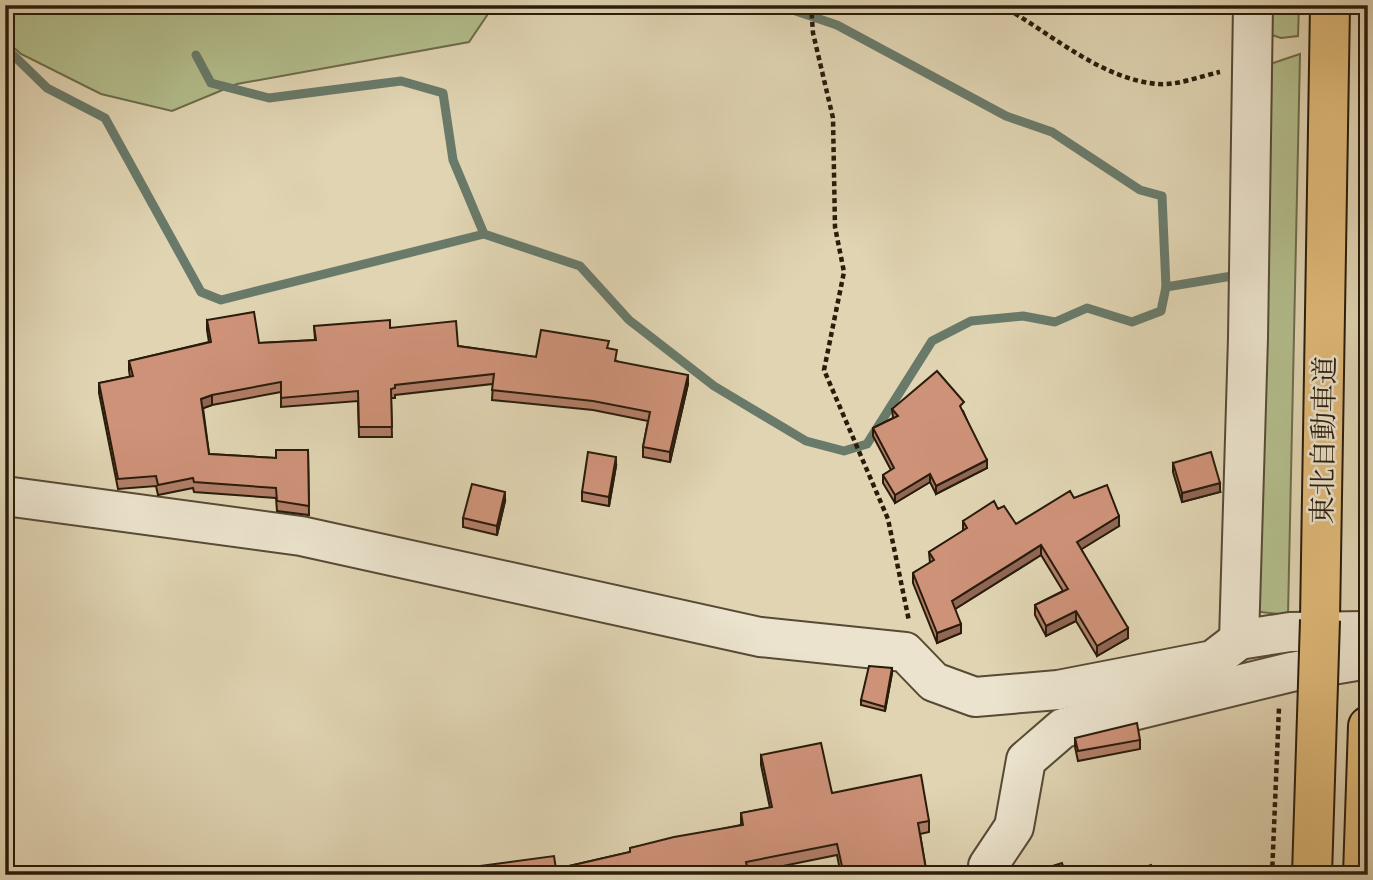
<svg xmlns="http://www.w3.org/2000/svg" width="1373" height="880" font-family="'EB Garamond','Noto Serif JP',serif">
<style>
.green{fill:#b3bd8c;stroke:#6e6c4c;stroke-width:2}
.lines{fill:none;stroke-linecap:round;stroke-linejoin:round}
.stream{stroke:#697a6a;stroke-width:9}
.minor-casing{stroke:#574a35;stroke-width:42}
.highway-casing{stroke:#291c0b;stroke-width:42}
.path{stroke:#291c0b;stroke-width:4.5;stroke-dasharray:5 3.5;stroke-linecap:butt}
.minor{stroke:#ebe3cd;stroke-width:38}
.highway{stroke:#e0ba79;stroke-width:38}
.highway-bridge-casing{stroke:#291c0b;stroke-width:42;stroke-linecap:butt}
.highway-bridge{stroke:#e0ba79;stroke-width:38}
.wall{fill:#b17e68;stroke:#291c0b;stroke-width:2}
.shaded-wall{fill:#906655;stroke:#291c0b;stroke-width:2}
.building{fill:#ce9279;stroke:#291c0b;stroke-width:2}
.labels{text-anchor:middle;stroke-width:5;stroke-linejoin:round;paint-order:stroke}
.street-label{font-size:28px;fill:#291c0b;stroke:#ebe3cd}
</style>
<rect width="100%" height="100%" fill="#e0d4b2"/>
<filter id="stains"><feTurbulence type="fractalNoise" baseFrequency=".00286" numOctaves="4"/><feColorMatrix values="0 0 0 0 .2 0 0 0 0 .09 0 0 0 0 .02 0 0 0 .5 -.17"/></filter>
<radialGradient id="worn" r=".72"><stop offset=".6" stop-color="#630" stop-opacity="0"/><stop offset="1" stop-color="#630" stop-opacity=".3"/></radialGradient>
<!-- green -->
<g class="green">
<polygon points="5,5 494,5 469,42 237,84 172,111 101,94 21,54 5,40"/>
<polygon points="1267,5 1299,5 1298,36 1281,38 1266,33"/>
<polygon points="1300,54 1288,615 1261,612 1252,603 1270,64"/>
</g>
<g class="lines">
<!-- stream -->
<g class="stream">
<polyline points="778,5 837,25 1006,116 1052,132 1140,190 1162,196 1166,287"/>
<polyline points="5,47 47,88 105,118 201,292 221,300 484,234"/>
<polyline points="196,55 211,83 269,98 401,81 443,93 453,160 484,234 580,266 629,320 714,386 806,441 844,451 867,444 932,341 971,321 1023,316 1055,322 1087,308 1132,322 1161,311 1166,287 1238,275"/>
</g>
<!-- minor casing -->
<g class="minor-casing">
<g id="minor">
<polyline points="1253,5 1248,338 1239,640 1290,632 1368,631"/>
<polyline points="5,496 301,536 760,637 905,652 934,682 975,697 1058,690 1213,660 1239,640"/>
<polyline points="988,875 988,866 1014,827 1026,760 1063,728 1291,672 1368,659"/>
</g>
</g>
<!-- highway casing -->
<g class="highway-casing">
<g id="highway">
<polyline points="1320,620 1330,5"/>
<polyline points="1363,875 1368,726"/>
</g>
</g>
<!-- path -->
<g class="path">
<polyline points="811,5 813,33 833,118 835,227 844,272 824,370 888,519 909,621"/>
<path d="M 1000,5 C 1050,32 1098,78 1157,84 C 1176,86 1201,76 1220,72"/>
<polyline points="1272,875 1279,708"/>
</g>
<!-- minor -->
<use href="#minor" class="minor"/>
<!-- highway -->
<use href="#highway" class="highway"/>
<!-- highway-bridge casing -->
<g class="highway-bridge-casing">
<polyline id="highway-bridge" points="1312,875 1320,620"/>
</g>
<!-- highway-bridge -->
<use href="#highway-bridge" class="highway-bridge"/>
</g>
<!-- wall -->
<g class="wall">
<polygon points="207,320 259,343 315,340 314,326 390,328 458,346 536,357 609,349 616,361 688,384 670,462 643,457 643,447 648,421 593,410 492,400 493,384 395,395 395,398 391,398 392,437 359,437 358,401 281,407 281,392 212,405 203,408 209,454 276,458 308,450 309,515 277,511 276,498 194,492 193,488 158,495 156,486 118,489 99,393 99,383 130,377 129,370 129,361 209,342 207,330"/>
<polygon points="892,409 964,411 963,411 987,468 936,494 930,482 895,503 883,483 883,475 891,470 873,436 873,428 893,418"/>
<polygon points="1173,463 1220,492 1182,502 1173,472"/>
<polygon points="616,466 609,506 582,501 582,492"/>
<polygon points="1074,498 1119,526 1081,549 1128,638 1097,656 1076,621 1046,636 1035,615 1035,605 1063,591 1041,555 955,609 961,633 937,643 913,583 913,573 930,563 929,552 963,531 963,521 998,509 1016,524"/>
<polygon points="505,501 497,535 463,527 463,518"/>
<polygon points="892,673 885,711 861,705 861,700"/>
<polygon points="1075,738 1140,740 1140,749 1078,761 1075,747"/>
<polygon points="761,755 832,793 929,821 929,832 920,834 927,875 841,875 837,855 748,873 556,869 630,852 630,848 741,825 741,813 770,808 761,765"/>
</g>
<!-- shaded-wall -->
<g class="shaded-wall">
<polygon points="688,375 688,384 670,462 670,452"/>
<polygon points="212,395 212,405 201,409 201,399"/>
<polygon points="616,457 616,466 609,506 609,497"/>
<polygon points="987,460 987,468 936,494 936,486"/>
<polygon points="930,474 930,482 895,503 895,495"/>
<polygon points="1220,483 1220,492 1182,502 1182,493"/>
<polygon points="505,492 505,501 497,535 497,526"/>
<polygon points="1119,516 1119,526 1077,552 1077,542"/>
<polygon points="1041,545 1041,555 952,611 952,601"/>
<polygon points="1076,611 1076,621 1046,636 1046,626"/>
<polygon points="961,624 961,633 937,643 937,633"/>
<polygon points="1128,628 1128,638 1097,656 1097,646"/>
<polygon points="892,668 892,673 885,711 885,707"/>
</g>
<!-- building -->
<g class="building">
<polygon points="254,312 259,343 316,340 314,326 390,320 390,328 456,321 458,346 536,357 541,330 609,341 607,348 617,350 615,361 688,375 670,452 643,447 650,412 593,401 492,390 494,374 395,385 395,388 391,389 392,427 359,427 358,391 281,398 281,382 212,395 201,399 209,454 276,458 276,450 308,450 309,506 277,501 276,488 194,482 193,478 158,485 156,476 118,479 99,383 133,376 129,361 211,342 207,320"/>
<polygon points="937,371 964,402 960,406 987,460 936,486 930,474 895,495 883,475 894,468 873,428 898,416 892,409"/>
<polygon points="588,452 616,457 609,497 582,492"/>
<polygon points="1211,452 1220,483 1182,493 1173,463"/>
<polygon points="472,484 505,492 497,526 463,518"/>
<polygon points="1107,485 1119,516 1077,542 1128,628 1097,646 1076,611 1046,626 1035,605 1068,589 1041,545 952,601 961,624 937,633 913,573 934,560 929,552 967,528 963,521 994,501 998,509 1004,506 1016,524 1070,491 1074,498"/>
<polygon points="869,666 892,668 885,707 861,700"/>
<polygon points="1137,723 1140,740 1078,751 1075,738"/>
<polygon points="821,743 832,793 921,775 929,821 918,823 927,875 844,875 837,844 746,862 749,875 421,875 420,874 554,856 556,869 630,852 630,848 674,837 743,825 741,813 772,807 761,755"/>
<polygon points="1062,863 1066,875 1024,875"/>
<polygon points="1151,865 1154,875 1121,875"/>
</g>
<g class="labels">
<!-- street labels -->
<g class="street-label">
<text transform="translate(1323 440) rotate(-89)" y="10">東北自動車道</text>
</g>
</g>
<!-- margin -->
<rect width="1373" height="880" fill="none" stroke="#e0d4b2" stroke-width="28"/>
<rect x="7" y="7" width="1359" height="866" fill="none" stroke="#291c0b" stroke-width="3.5"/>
<rect x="14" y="14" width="1345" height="852" fill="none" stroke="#291c0b" stroke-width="2"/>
<rect width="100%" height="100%" filter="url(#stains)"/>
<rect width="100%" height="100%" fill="url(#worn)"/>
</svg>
